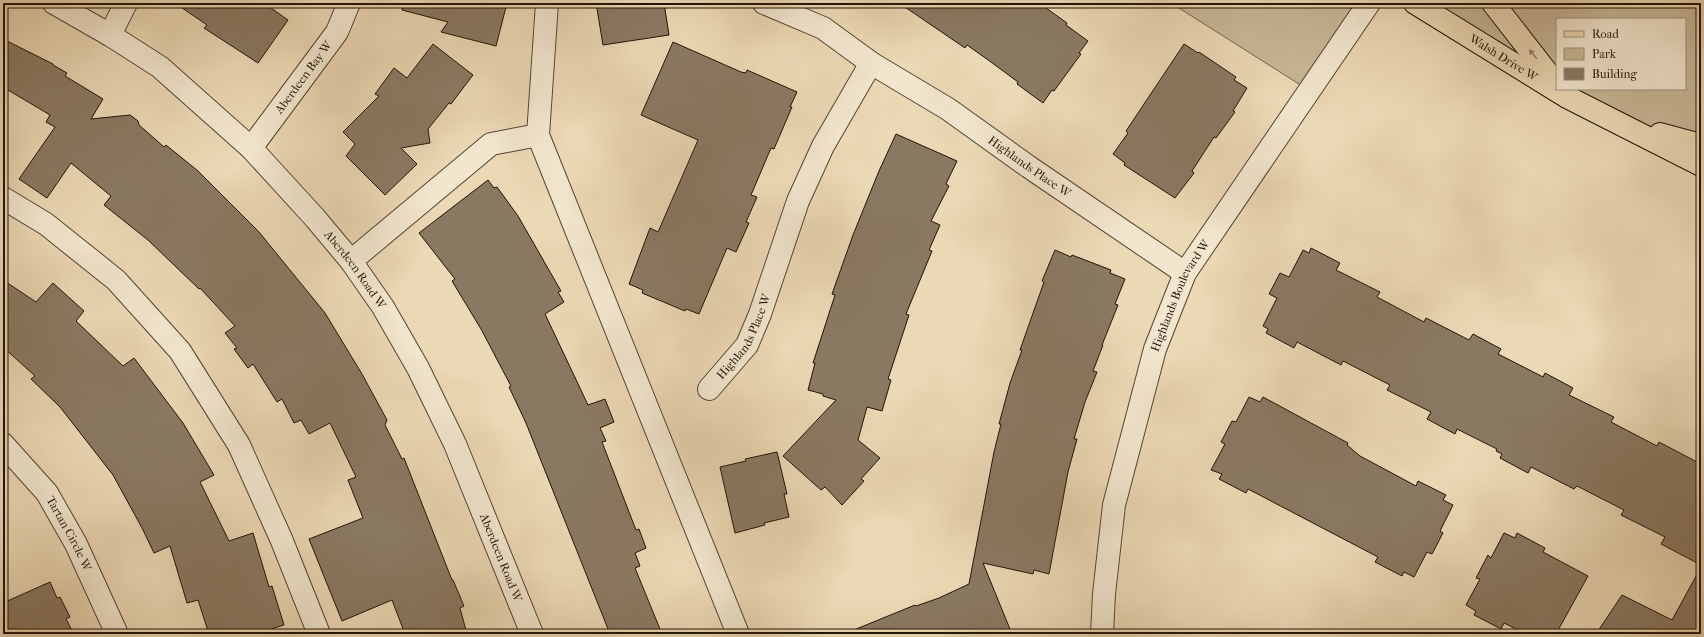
<svg xmlns="http://www.w3.org/2000/svg" width="1704" height="637" font-family="'IM FELL French Canon',serif">
<style>
.green{fill:#c8b797;stroke:#746550;fill-rule:evenodd}
.building{fill:#8a7962;stroke:#201309}
.lines{fill:none;stroke-linecap:round;stroke-linejoin:round}
.minor-casing{stroke:#534434;stroke-width:24}
.major-casing{stroke:#201309;stroke-width:24}
.minor{stroke:#f2e6ce;stroke-width:22}
.major{stroke:#ebd8b4;stroke-width:22}
.oneway{fill:#907f67}
.labels{text-anchor:middle;stroke-width:3;stroke-linejoin:round;paint-order:stroke}
.street-label{font-size:12px;fill:#201309;stroke:#f2e6ce}
</style>
<rect width="100%" height="100%" fill="#ebd8b4"/>
<filter id="stains"><feTurbulence type="fractalNoise" baseFrequency=".005" numOctaves="4"/><feColorMatrix values="0 0 0 0 .2 0 0 0 0 .09 0 0 0 0 .02 0 0 0 .5 -.17"/></filter>
<radialGradient id="worn" r=".72"><stop offset=".6" stop-color="#630" stop-opacity="0"/><stop offset="1" stop-color="#630" stop-opacity=".3"/></radialGradient>
<!-- green -->
<g class="green">
<polygon points="1171,3 1369,3 1310,91"/>
<path d="M 1415,3 L 1701,3 L 1701,156 L 1615,122 L 1567,97 ZM 1557,19 L 1685,19 L 1685,89 L 1557,89 Z"/>
</g>
<!-- building -->
<g class="building">
<polygon points="175,3 264,3 288,20 258,63 204,28 207,25"/>
<polygon points="403,3 507,3 496,46 441,32 448,22 402,10"/>
<polygon points="596,3 664,3 669,35 603,45"/>
<polygon points="899,3 1039,3 1067,23 1066,25 1088,41 1079,53 1081,54 1054,91 1052,90 1043,103 1017,84 1018,82 991,62 967,45 965,48"/>
<polygon points="3,39 53,64 53,65 67,73 65,76 103,99 91,119 130,115 138,121 139,125 164,147 166,145 198,171 259,232 325,313 362,374 387,420 385,425 402,459 404,458 452,580 453,580 464,606 460,608 467,634 405,634 392,600 342,621 309,539 363,518 348,480 356,477 330,423 309,434 301,420 294,423 282,399 277,402 253,364 248,368 234,349 237,348 225,333 235,326 200,288 199,289 148,240 104,205 111,196 71,163 47,198 19,179 55,127 46,122 50,115 3,87"/>
<polygon points="673,42 741,72 746,73 747,70 797,92 790,107 792,107 774,149 771,148 751,195 757,197 746,222 749,223 736,252 727,248 699,314 686,309 685,311 642,293 643,290 629,284 650,228 658,232 698,140 641,115"/>
<polygon points="433,44 473,75 451,104 449,103 428,129 430,143 401,148 417,164 385,195 346,156 355,144 343,132 379,96 375,94 394,68 407,78"/>
<polygon points="1184,44 1198,53 1199,52 1236,77 1234,80 1247,88 1233,111 1235,112 1216,138 1214,137 1192,171 1194,173 1175,198 1124,165 1125,163 1113,154 1128,133 1126,131"/>
<polygon points="896,134 957,161 946,184 949,186 931,221 940,225 929,250 932,251 906,314 909,315 888,379 891,380 882,411 867,407 858,440 880,458 861,479 864,481 842,505 825,487 821,490 783,456 836,400 823,396 823,394 808,390 815,363 813,363 835,295 832,294 853,235 879,171"/>
<polygon points="488,180 494,188 497,187 518,216 561,291 558,292 564,302 545,314 588,405 605,399 614,422 600,428 606,441 602,442 636,530 639,529 646,548 635,553 640,566 635,568 662,634 610,634 526,423 509,387 511,386 481,329 452,281 455,279 419,233"/>
<polygon points="1311,248 1340,263 1336,270 1380,292 1377,297 1424,322 1426,318 1469,340 1473,334 1501,349 1498,354 1543,377 1545,373 1573,388 1569,395 1614,417 1611,422 1657,446 1659,442 1701,464 1701,565 1661,544 1665,537 1621,515 1624,510 1577,486 1574,489 1531,467 1528,473 1500,458 1502,454 1496,451 1497,449 1457,429 1455,434 1427,419 1431,412 1387,390 1390,385 1343,361 1341,365 1297,342 1294,348 1266,333 1268,329 1263,326 1277,298 1269,294 1280,273 1289,277 1303,250 1309,253"/>
<polygon points="1055,250 1071,257 1072,255 1111,270 1110,273 1125,279 1115,304 1118,305 1102,345 1103,345 1093,371 1097,372 1085,402 1074,439 1077,439 1068,472 1049,574 1034,570 1033,574 983,563 1012,634 844,634 915,605 916,606 939,598 969,584 994,452 1001,424 999,424 1010,383 1022,350 1020,350 1044,282 1042,281"/>
<polygon points="3,280 36,302 53,283 84,311 76,321 123,366 134,358 183,423 214,475 200,482 229,541 253,533 269,587 272,586 284,625 255,634 209,634 198,600 187,603 170,546 154,553 142,528 113,475 60,407 31,379 35,376 3,347"/>
<polygon points="1249,397 1260,402 1263,397 1348,443 1347,445 1360,456 1416,486 1418,481 1446,495 1443,500 1453,505 1440,531 1443,533 1432,554 1427,552 1414,577 1404,572 1402,576 1375,562 1378,557 1248,489 1246,493 1219,479 1222,474 1211,470 1225,444 1221,442 1232,421 1236,422"/>
<polygon points="777,452 787,494 784,494 789,517 764,523 765,525 735,533 720,467 746,461 745,459"/>
<polygon points="1504,533 1515,538 1517,533 1545,548 1543,552 1588,576 1556,634 1526,634 1504,623 1501,629 1474,615 1476,611 1466,605 1480,579 1476,578 1488,555 1491,558"/>
<polygon points="1701,567 1701,634 1596,634 1622,595 1672,620"/>
<polygon points="50,582 57,598 60,597 70,617 66,619 74,634 3,634 3,603"/>
</g>
<g class="lines">
<!-- minor casing -->
<g class="minor-casing">
<g id="minor">
<path id="s1" d="M 54,3 L 110,35 L 160,67 L 251,148 L 315,218 L 351,261 L 383,307 L 418,368 L 455,444 L 532,634"/>
<polyline points="547,3 538,135 738,634"/>
<path id="s2" d="M 764,3 L 823,28 L 871,63 L 948,109 L 1029,167 L 1185,273"/>
<polyline points="110,35 126,3"/>
<path id="s3" d="M 251,148 L 337,32 L 349,3"/>
<polyline points="3,198 46,224 116,280 180,351 239,445 282,541 319,634"/>
<polyline points="351,261 491,144 538,135"/>
<path id="s4" d="M 709,389 L 747,345 L 760,314 L 798,201 L 823,146 L 871,63"/>
<path id="s5" d="M 3,444 L 47,493 L 76,544 L 117,634"/>
<path id="s6" d="M 1102,634 L 1104,594 L 1114,505 L 1155,349 L 1185,273 L 1369,3"/>
</g>
</g>
<!-- major casing -->
<g class="major-casing">
<g id="major">
<path id="s7" d="M 1415,3 L 1567,97 L 1701,165"/>
<polyline points="1493,3 1556,84"/>
<polyline points="1660,134 1701,145"/>
</g>
</g>
<!-- minor -->
<use href="#minor" class="minor"/>
<!-- major -->
<use href="#major" class="major"/>
</g>
<!-- one-way arrows -->
<defs><path id="oneway-solid" d="M-6-.8H1V-3.2L6.5 0L1 3.2V.8H-6Z"/></defs>
<use class="oneway" href="#oneway-solid" transform="translate(1533 54) rotate(-129)"/>
<g class="labels">
<!-- street labels -->
<g class="street-label">
<text dy="4" stroke="none"><textPath href="#s7" startOffset="104">Walsh Drive W</textPath></text>
<text dy="4" stroke="none"><textPath href="#s3" startOffset="88">Aberdeen Bay W</textPath></text>
<text dy="4" stroke="none"><textPath href="#s2" startOffset="313">Highlands Place W</textPath></text>
<text dy="4" stroke="none"><textPath href="#s1" startOffset="406">Aberdeen Road W</textPath></text>
<text dy="4" stroke="none"><textPath href="#s6" startOffset="350">Highlands Boulevard W</textPath></text>
<text dy="4" stroke="none"><textPath href="#s4" startOffset="64">Highlands Place W</textPath></text>
<text dy="4" stroke="none"><textPath href="#s5" startOffset="112">Tartan Circle W</textPath></text>
<text dy="4" stroke="none"><textPath href="#s1" startOffset="730">Aberdeen Road W</textPath></text>
</g>
</g>
<!-- margin -->
<rect width="1704" height="637" fill="none" stroke="#ebd8b4" stroke-width="16"/>
<rect x="4" y="4" width="1696" height="629" fill="none" stroke="#201309" stroke-width="2"/>
<rect x="8" y="8" width="1688" height="621" fill="none" stroke="#201309"/>
<!-- legend -->
<rect x="1556" y="18" width="130" height="72" fill="#f2e6ce" stroke="#9e927f"/>
<rect x="1564" y="31" width="20" height="6" fill="#ebd8b4" stroke="#9e927f"/>
<text x="1592" y="38" font-size="12" fill="#201309">Road</text>
<rect x="1564" y="48" width="20" height="12" fill="#c8b797" stroke="#9e927f"/>
<text x="1592" y="58" font-size="12" fill="#201309">Park</text>
<rect x="1564" y="68" width="20" height="12" fill="#8a7962" stroke="#9e927f"/>
<text x="1592" y="78" font-size="12" fill="#201309">Building</text>
<rect width="100%" height="100%" filter="url(#stains)"/>
<rect width="100%" height="100%" fill="url(#worn)"/>
</svg>
